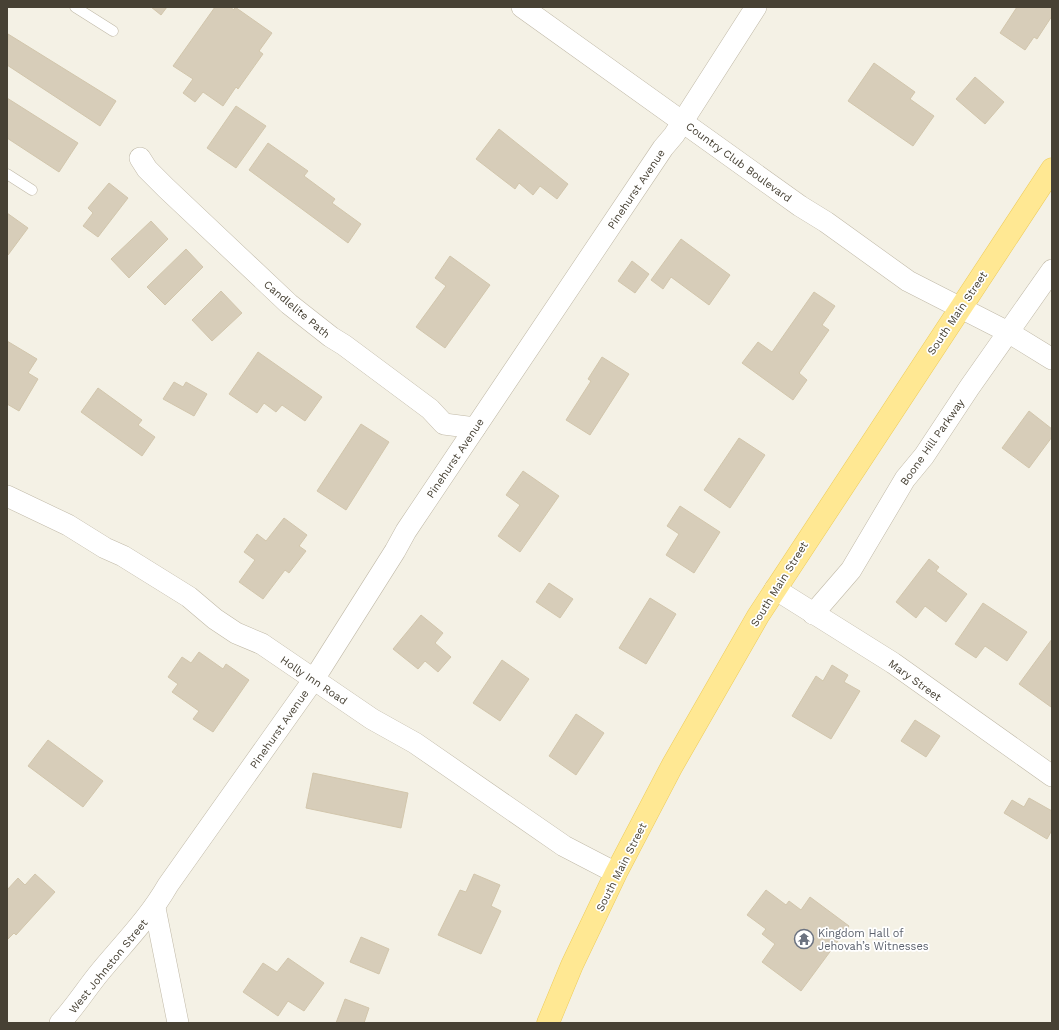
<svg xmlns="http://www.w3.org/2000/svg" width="1059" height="1030" font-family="'Work Sans',sans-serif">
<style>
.building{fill:#d7cdb9;stroke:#d2c6ac}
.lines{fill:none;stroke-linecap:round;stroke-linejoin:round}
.lane-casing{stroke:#c0b9a7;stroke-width:11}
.street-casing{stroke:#c0b9a7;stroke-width:22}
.primary-casing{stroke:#eecc59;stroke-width:23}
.lane{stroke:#fff;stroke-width:10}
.street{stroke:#fff;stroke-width:21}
.primary{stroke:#ffe893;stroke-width:22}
.labels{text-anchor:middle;stroke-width:3.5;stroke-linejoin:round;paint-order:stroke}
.street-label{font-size:11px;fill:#474134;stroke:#fff}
.worship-label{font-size:11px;fill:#5b616d;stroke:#fff;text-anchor:start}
</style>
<rect width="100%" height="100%" fill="#f4f1e5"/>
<!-- building -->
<g class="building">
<polygon points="151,7 167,7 161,15"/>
<polygon points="215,7 230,7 234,10 235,7 272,33 259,51 263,54 238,89 236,87 223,106 203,92 195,102 183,93 193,79 173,66"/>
<polygon points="1017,7 1052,7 1052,16 1037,39 1034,37 1025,50 1000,33"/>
<polygon points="8,34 116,101 100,126 7,65"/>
<polygon points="874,63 915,92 910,99 934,116 913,146 848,101"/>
<polygon points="975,77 1004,102 985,124 956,99"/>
<polygon points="7,98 78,143 59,172 7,138"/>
<polygon points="236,106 266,126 236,168 207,148"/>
<polygon points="499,129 568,184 557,199 540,186 533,195 519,183 515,189 476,159"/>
<polygon points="268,143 308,171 304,176 335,199 332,203 361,224 348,243 249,170"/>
<polygon points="109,183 128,198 98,237 83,226 93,213 88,208"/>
<polygon points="7,213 28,228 8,255 7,254"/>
<polygon points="151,221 168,239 129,278 111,259"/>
<polygon points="681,239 730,275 709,305 671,277 663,289 651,280"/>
<polygon points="186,249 203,267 165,305 147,287"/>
<polygon points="450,256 490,285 445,348 416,327 446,286 435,278"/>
<polygon points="632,261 649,274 635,293 618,281"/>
<polygon points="221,291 242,313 212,341 192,320"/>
<polygon points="814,292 835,306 822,325 829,330 799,373 807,380 793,400 742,363 758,342 772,352"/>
<polygon points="7,341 37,359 28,373 38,379 19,411 7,404"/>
<polygon points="258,352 322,397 305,421 282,405 276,412 264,403 257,413 229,394"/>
<polygon points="602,357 629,374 590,435 566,420 591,381 588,379"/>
<polygon points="174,382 183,387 186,382 207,394 194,416 163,399"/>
<polygon points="98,388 142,420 138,425 155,437 142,456 81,412"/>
<polygon points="1029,411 1052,429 1052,437 1029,468 1002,448"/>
<polygon points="361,424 389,442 346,510 317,491"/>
<polygon points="739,438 765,455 730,508 704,490"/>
<polygon points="523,471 559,496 520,552 498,536 520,505 506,495"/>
<polygon points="680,506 720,532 694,573 666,555 679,534 667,526"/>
<polygon points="284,518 307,535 299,546 306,551 289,573 285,570 263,599 239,582 255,560 244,552 257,534 266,541"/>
<polygon points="929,559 939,567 936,571 967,594 946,622 925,606 916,618 896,602"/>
<polygon points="549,583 573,599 560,618 536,602"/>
<polygon points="650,598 676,614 646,664 619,648"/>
<polygon points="983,603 1027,632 1007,661 985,646 976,658 955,644"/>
<polygon points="421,615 443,633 435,643 451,657 438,672 425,661 418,669 393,649"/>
<polygon points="1052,639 1052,705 1051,707 1019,684"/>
<polygon points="199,652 223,669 226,664 249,680 213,732 193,719 199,711 172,692 178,684 168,677 182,657 191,663"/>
<polygon points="502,660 529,679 500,721 473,703"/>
<polygon points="832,665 848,675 844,682 860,691 831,739 792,716 816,676 823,681"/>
<polygon points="576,714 604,733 576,775 549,756"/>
<polygon points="915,720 940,736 926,757 901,741"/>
<polygon points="48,740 103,781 83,807 28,766"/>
<polygon points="313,773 408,793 401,828 306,808"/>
<polygon points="1029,798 1052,811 1052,830 1047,839 1004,813 1012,800 1024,807"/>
<polygon points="35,874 55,892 16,935 14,933 7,940 7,890 18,878 25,885"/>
<polygon points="474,874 500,885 491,906 501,911 481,954 438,935 460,890 466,892"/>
<polygon points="766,890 786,905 789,901 801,910 810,897 849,926 801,991 762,962 775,944 762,934 766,929 747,915"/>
<polygon points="361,937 389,949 379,974 350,962"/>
<polygon points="288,958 324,983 304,1011 288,1001 278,1016 243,992 263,963 277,972"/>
<polygon points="345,999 369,1008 364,1023 336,1023"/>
</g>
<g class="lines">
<!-- lane casing -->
<g class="lane-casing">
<g id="lane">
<polyline points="75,7 113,31"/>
<polyline points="7,174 32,190"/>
</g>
</g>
<!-- street casing -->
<g class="street-casing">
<g id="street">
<polyline points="522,7 800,206 826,222 908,281 1008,332 1052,359"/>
<polyline points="140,158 147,169 166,188 289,304 331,337 344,345 430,409 444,424 475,428"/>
<polyline points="7,496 68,525 105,548 123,556 189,597 215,619 236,633 262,644 372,719 415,743 564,846 616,873"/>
<polyline points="775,589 893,663 1052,776"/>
<polyline points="813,614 851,570 905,479 924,456 969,388 1052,270"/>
<polyline points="155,908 178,1023"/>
<path d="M 60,1023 C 75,1007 86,989 100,972 C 124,943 149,918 168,885 L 314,679 L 395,551 L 406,531 L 663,148 L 674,135 L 756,7"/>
</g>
</g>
<!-- primary casing -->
<g class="primary-casing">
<polyline id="primary" points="548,1023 572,965 616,873 672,766 758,616 1052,169"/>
</g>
<!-- lane -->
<use href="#lane" class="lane"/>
<!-- street -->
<use href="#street" class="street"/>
<!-- primary -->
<use href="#primary" class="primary"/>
</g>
<!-- icons -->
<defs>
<g id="temple-ring" transform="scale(1)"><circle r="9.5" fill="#fff" stroke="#6b7280" stroke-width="1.5"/><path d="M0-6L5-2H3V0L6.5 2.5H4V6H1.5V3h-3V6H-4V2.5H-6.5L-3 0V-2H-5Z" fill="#6b7280"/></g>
</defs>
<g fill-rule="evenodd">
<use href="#temple-ring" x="804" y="939"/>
</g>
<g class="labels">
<!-- street labels -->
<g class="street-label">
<text transform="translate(739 162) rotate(36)" y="4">Country Club Boulevard</text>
<text transform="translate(636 189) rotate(-56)" y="4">Pinehurst Avenue</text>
<text transform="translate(297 309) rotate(40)" y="4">Candlelite Path</text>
<text transform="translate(957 313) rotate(-56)" y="4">South Main Street</text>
<text transform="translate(932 442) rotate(-55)" y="4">Boone Hill Parkway</text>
<text transform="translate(455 458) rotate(-56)" y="4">Pinehurst Avenue</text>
<text transform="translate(779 584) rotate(-58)" y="4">South Main Street</text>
<text transform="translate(314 680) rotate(34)" y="4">Holly Inn Road</text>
<text transform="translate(915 680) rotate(36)" y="4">Mary Street</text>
<text transform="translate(279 729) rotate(-55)" y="4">Pinehurst Avenue</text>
<text transform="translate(621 867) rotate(-63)" y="4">South Main Street</text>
<text transform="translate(108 966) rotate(-51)" y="4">West Johnston Street</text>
</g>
<!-- worship labels -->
<g class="worship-label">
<text x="818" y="937">Kingdom Hall of<tspan x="818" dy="13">Jehovah’s Witnesses</tspan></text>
</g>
</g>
<!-- border -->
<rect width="1059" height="1030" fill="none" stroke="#474134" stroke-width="16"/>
</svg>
